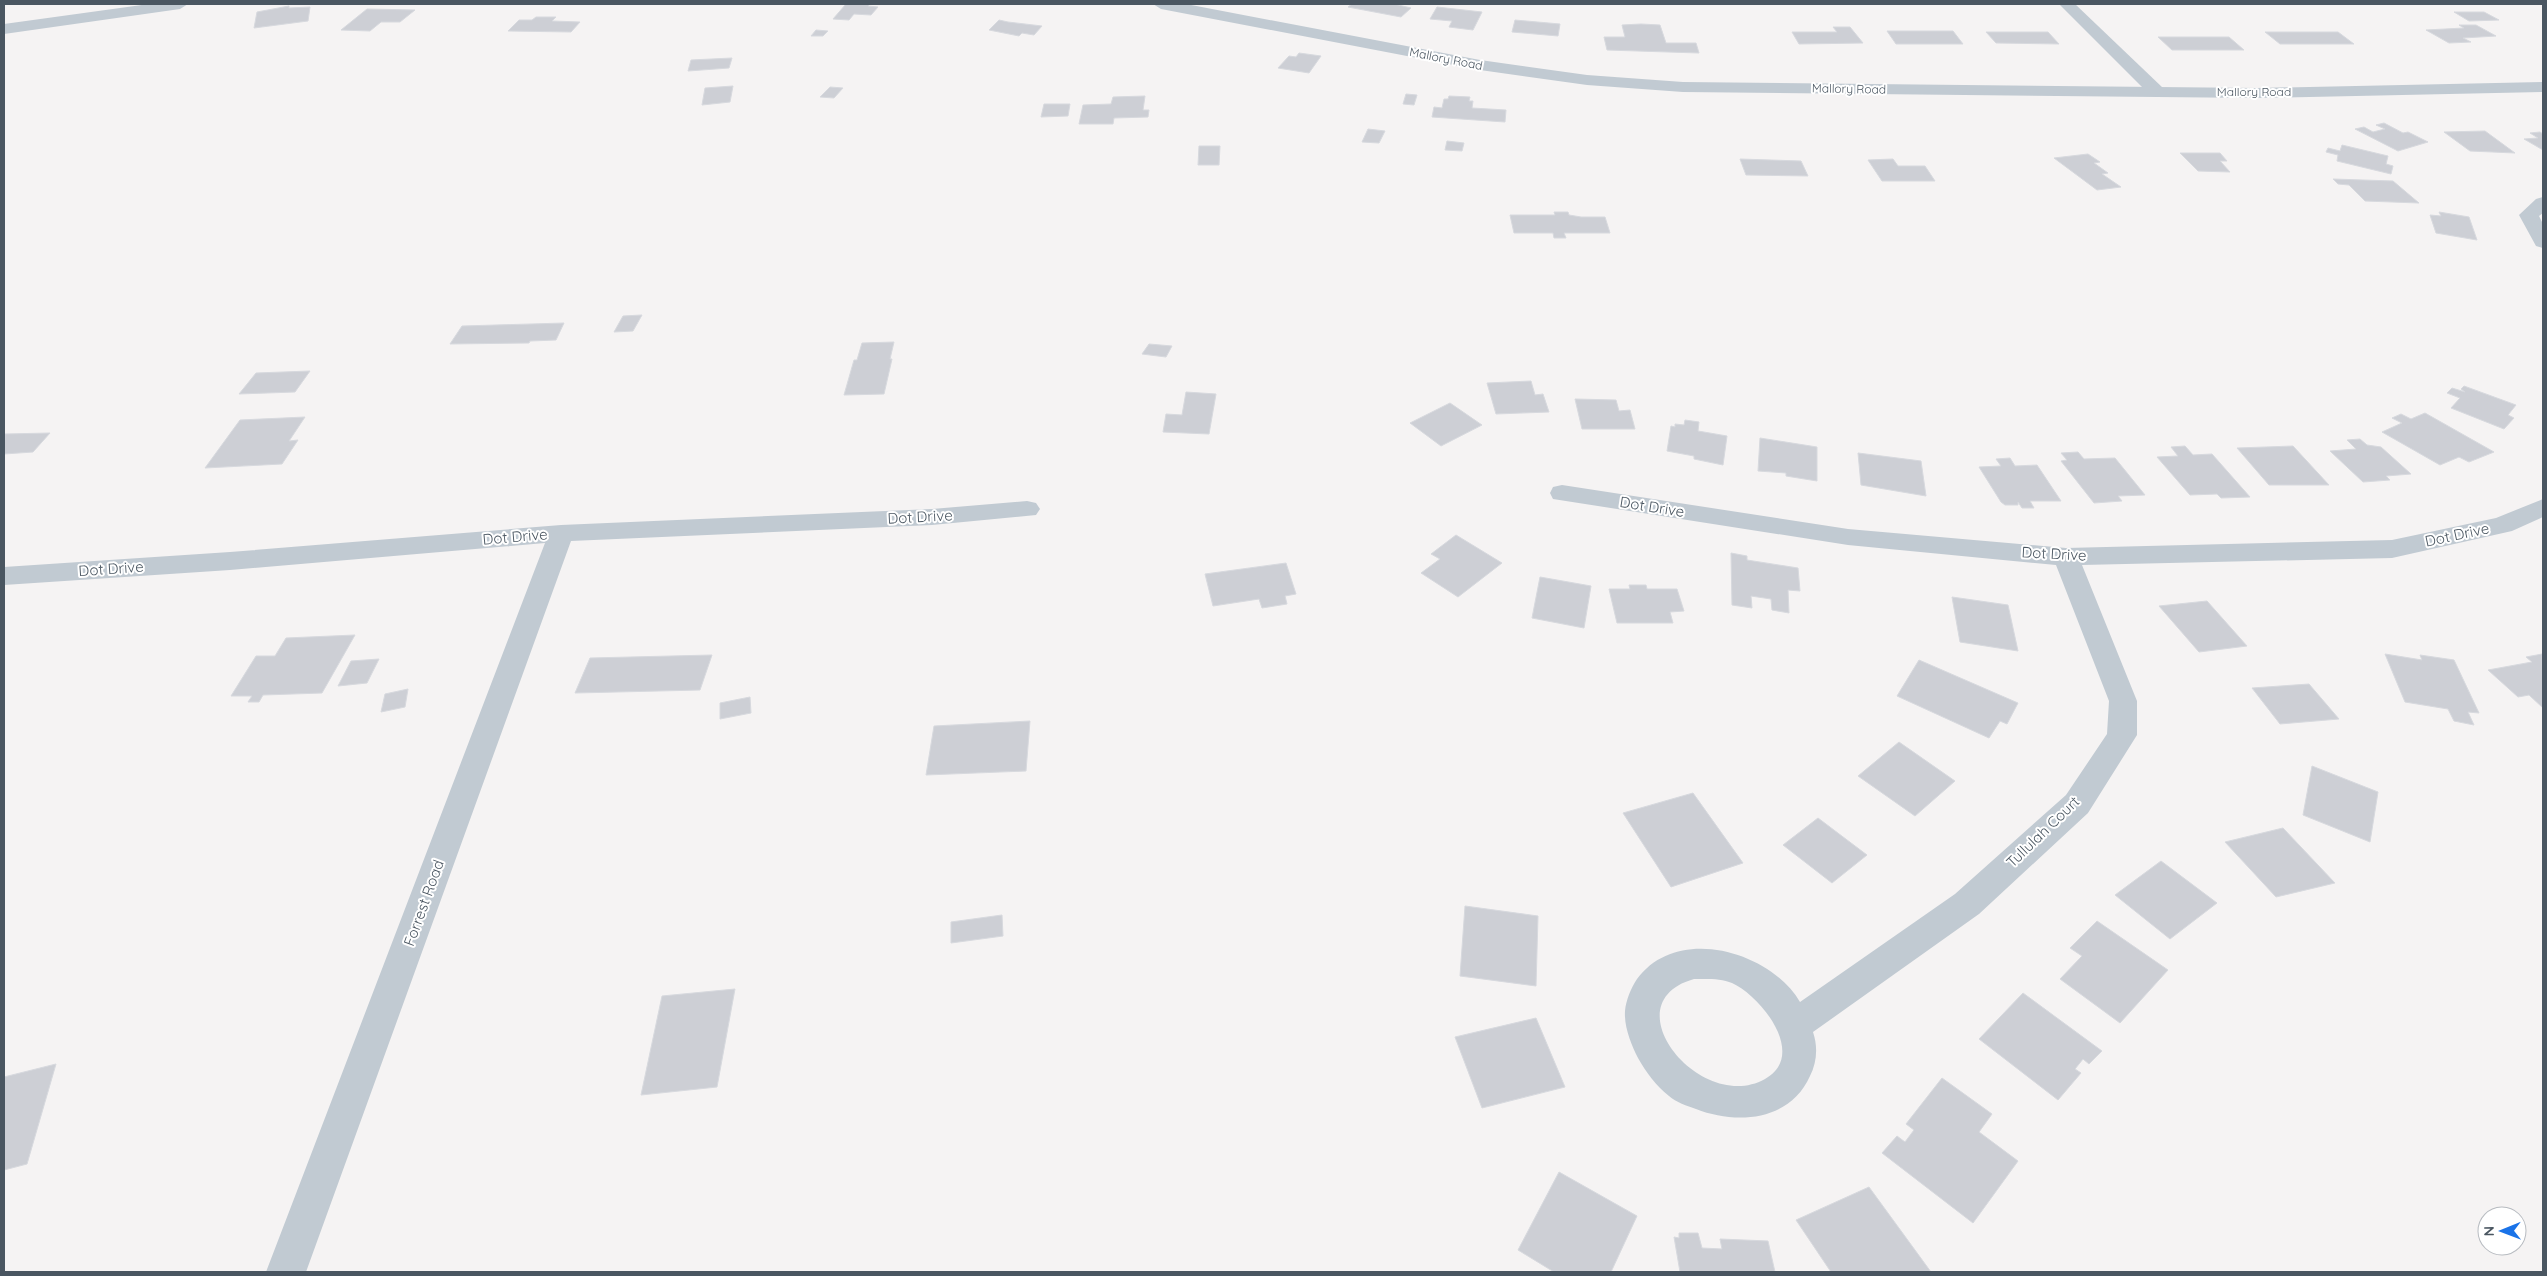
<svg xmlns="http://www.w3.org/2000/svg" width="2547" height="1276" font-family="Quicksand,sans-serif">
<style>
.building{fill:#cdcfd5;stroke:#d7d9de}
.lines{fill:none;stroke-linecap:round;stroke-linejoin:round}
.minor{fill:#c1cad2;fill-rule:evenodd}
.tertiary{fill:#c1cad2;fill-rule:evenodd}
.labels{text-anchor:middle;stroke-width:4;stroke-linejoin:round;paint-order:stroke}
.far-street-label{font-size:12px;fill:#4a5661;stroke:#fff}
.street-label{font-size:15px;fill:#4a5661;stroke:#fff}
</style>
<rect width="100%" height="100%" fill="#f5f3f3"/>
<!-- building -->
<g class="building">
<polygon points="846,4 870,4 868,6 878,7 871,15 854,14 849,20 833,19"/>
<polygon points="1352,4 1394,4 1411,8 1401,17 1348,7"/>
<polygon points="289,6 289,8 310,7 308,21 254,28 257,12"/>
<polygon points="1437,7 1482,12 1473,30 1449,27 1452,21 1430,19"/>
<polygon points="367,9 415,10 400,22 381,22 370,31 341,30"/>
<polygon points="2454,12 2484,12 2499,20 2469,21"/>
<polygon points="536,17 556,17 552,21 580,22 571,32 508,31 519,20 532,20"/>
<polygon points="999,20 1008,22 1042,26 1034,35 1022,33 1019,36 989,30"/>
<polygon points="1515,20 1560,24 1558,36 1512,32"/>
<polygon points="1641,24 1660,25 1666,43 1696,43 1699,53 1607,50 1604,37 1625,37 1622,25"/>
<polygon points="2459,25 2476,25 2496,36 2463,38 2471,42 2449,43 2426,30 2464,28"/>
<polygon points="1833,27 1850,27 1863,43 1799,44 1792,32 1837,32"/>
<polygon points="816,30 828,31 823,36 811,36"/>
<polygon points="1887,31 1953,31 1963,44 1896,44"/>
<polygon points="1986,32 2048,32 2059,44 1996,43"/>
<polygon points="2265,32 2338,32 2354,44 2280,44"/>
<polygon points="2158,37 2229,37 2244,50 2172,50"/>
<polygon points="1299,53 1321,56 1309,73 1278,68 1289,56 1296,57"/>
<polygon points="732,58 729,68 688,71 691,60"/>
<polygon points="733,86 730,102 702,105 705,88"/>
<polygon points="830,87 843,88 834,98 820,97"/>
<polygon points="1406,94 1417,95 1414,105 1403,104"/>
<polygon points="1145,96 1143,110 1149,110 1148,117 1114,118 1113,124 1079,124 1083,105 1111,104 1113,97"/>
<polygon points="1449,96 1470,97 1469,101 1473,101 1472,108 1506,110 1505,122 1432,117 1434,107 1442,108 1444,99 1448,99"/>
<polygon points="1044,104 1070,104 1068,116 1041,117"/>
<polygon points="2384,123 2403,133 2408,132 2428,142 2398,151 2355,129 2364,127 2373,132 2385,129 2376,125"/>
<polygon points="1368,129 1385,131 1379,143 1362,142"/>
<polygon points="2485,131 2515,153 2470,151 2444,132"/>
<polygon points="2540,132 2543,134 2543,150 2524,139 2538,138 2530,133"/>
<polygon points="1447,141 1464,143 1462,151 1445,150"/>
<polygon points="2342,145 2388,156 2386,164 2393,166 2391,174 2337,161 2338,155 2326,152 2328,148 2340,151"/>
<polygon points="1199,146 1220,146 1219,165 1198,165"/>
<polygon points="2180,153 2220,153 2227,161 2220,161 2230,172 2198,171"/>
<polygon points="2088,154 2100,162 2094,163 2108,173 2102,174 2121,187 2097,190 2054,158"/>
<polygon points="1740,159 1801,161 1808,176 1746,175"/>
<polygon points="1893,159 1898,166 1925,166 1935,181 1882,181 1868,160"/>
<polygon points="2333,179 2393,181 2419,203 2365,201 2349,185 2338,184"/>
<polygon points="1554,212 1568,212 1569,215 1581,217 1605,217 1610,233 1564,233 1566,238 1554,238 1553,233 1514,233 1510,215 1555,215"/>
<polygon points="2439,212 2469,217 2477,240 2436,233 2430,215 2441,216"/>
<polygon points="642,315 633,331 614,332 623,316"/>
<polygon points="564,323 556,340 530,341 529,343 450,344 462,326"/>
<polygon points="894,342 890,359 892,359 884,394 844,395 854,360 857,360 862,343"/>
<polygon points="1149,344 1172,346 1166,357 1142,354"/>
<polygon points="310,371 295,392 239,394 256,373"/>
<polygon points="1531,381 1535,395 1543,394 1549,412 1496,414 1487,383"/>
<polygon points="2464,386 2516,405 2508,415 2514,418 2504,429 2451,408 2460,398 2447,393 2452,388 2465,392 2461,389"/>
<polygon points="1186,392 1216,394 1209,434 1163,432 1166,414 1182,415"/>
<polygon points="1575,399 1616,400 1619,411 1630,410 1635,429 1582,429"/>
<polygon points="1450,403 1482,425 1441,446 1410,423"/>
<polygon points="2425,413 2494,452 2469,462 2459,457 2440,465 2382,432 2402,423 2392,418 2401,414 2411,419"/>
<polygon points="305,417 289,441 298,440 282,464 205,468 240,420"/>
<polygon points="1685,420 1699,422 1698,431 1727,436 1723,465 1694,459 1694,456 1667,451 1671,426 1675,427 1675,424 1684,425"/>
<polygon points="50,433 33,452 4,454 5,434"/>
<polygon points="1760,438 1817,447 1817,481 1786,476 1786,473 1758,471"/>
<polygon points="2360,439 2367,445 2381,447 2411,474 2386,476 2390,480 2363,482 2330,451 2356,449 2347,440"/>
<polygon points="2185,446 2193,455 2212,454 2250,497 2221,498 2217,494 2190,495 2157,457 2178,456 2171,447"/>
<polygon points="2293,446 2329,485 2269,485 2237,448"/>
<polygon points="2078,452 2084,459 2115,458 2145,495 2118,496 2122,501 2094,503 2061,461 2067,460 2061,453"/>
<polygon points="1858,453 1921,461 1926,496 1861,485"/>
<polygon points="2010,458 2015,466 2037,465 2061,501 2030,501 2034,508 2022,508 2018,502 2018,505 2005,505 2001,502 1979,467 2001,466 1996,459"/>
<polygon points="1456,535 1502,563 1458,597 1421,573 1440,559 1431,554"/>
<polygon points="1731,553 1747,556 1747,560 1798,568 1800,591 1788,590 1789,613 1772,610 1771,599 1751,596 1752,608 1732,605"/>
<polygon points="1286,563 1296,594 1285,596 1287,604 1262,608 1259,599 1213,606 1205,574"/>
<polygon points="1540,577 1591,586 1584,628 1532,618"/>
<polygon points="1629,585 1646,585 1647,589 1677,589 1684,611 1670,612 1673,623 1617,623 1609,589 1630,589"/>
<polygon points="1952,597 2008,605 2018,651 1960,642"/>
<polygon points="2207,601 2247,646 2199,652 2159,606"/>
<polygon points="355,635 322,693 263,695 259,702 248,702 252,696 231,696 256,656 275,656 286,638"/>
<polygon points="2385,654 2422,660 2420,655 2454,660 2479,713 2468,712 2474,725 2454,721 2448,709 2405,702"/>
<polygon points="2542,654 2543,708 2529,695 2518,697 2488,670 2532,662 2526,657"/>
<polygon points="712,655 700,690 575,693 590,658"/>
<polygon points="379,659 367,683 338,686 351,661"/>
<polygon points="1919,660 2018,703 2007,724 2000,721 1989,738 1897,696"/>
<polygon points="2309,684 2339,719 2280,724 2252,688"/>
<polygon points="408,689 405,707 381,712 385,694"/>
<polygon points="750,697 751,713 720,719 720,703"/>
<polygon points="1030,721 1026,771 926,775 934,726"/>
<polygon points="1899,742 1955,781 1915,816 1858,776"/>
<polygon points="2312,766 2378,792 2370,842 2303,815"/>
<polygon points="1693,793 1743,863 1671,887 1623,813"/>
<polygon points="1818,818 1867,855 1832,883 1783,845"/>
<polygon points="2283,828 2335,883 2276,897 2225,842"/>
<polygon points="2161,861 2217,903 2170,939 2115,895"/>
<polygon points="1465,906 1538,916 1536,986 1460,976"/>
<polygon points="1002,915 1003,936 951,943 951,922"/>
<polygon points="2097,921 2168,970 2120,1023 2060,979 2082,956 2070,948"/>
<polygon points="735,989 717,1087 641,1095 662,996"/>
<polygon points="2023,993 2102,1051 2089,1064 2083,1059 2075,1069 2081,1073 2058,1100 1979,1039"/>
<polygon points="1536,1018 1565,1087 1482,1108 1455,1037"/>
<polygon points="56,1064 27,1164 4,1170 4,1077"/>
<polygon points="1942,1078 1992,1114 1979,1132 2018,1161 1973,1223 1882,1153 1897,1136 1905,1142 1914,1130 1906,1124"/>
<polygon points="1559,1172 1637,1216 1611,1272 1554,1272 1518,1250"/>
<polygon points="1869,1187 1931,1272 1831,1272 1796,1220"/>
<polygon points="1679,1233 1698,1233 1702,1248 1722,1249 1720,1239 1768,1241 1775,1272 1680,1272 1674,1237 1679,1238"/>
</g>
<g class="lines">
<!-- minor -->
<g class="minor">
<polygon points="2059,4 2075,4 2163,88 2165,92 2163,96 2151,96"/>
<polygon points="2543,197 2543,213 2539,216 2543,224 2543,248 2536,246 2519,215 2536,199"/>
<path d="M 1562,485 L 1848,529 L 2066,548 L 2392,540 L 2496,518 L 2543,499 L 2543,517 L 2512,531 L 2392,558 L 2082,565 L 2137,701 L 2137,735 L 2132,743 L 2088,813 L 1979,914 L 1813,1032 C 1818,1047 1817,1062 1810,1076 C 1790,1121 1737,1125 1696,1109 C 1687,1106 1676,1102 1669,1096 C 1656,1086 1646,1072 1638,1058 C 1631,1044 1624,1027 1625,1011 C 1626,1000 1631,988 1637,979 C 1677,924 1770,951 1800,1002 L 1955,894 L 2066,795 L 2107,734 L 2109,701 L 2056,565 L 1848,545 L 1553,499 L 1550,493 L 1553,487 ZM 1694,979 C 1706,979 1721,978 1732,983 C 1761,996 1808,1055 1765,1079 C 1701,1115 1609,1003 1694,979 Z"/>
<polygon points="1027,501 1036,503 1040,509 1036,515 932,525 571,541 306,1272 266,1272 545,543 230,570 4,585 4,567 230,552 561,525 932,509"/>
</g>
<!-- tertiary -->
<g class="tertiary">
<polygon points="149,4 188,4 180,9 4,34 4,24"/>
<polygon points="1153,4 1186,4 1480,60 1587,75 1683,82 2257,88 2543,82 2543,92 2257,98 1683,92 1587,85 1480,70 1161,9"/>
</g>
</g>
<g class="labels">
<!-- far-street labels -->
<g class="far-street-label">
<text transform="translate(1446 59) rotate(11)" y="4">Mallory Road</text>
<text transform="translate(1849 89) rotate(1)" y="4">Mallory Road</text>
<text x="2254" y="96">Mallory Road</text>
</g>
<!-- street labels -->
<g class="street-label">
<text transform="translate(1652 507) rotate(9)" y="5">Dot Drive</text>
<text transform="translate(920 517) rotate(-3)" y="5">Dot Drive</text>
<text transform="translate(2457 535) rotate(-12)" y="5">Dot Drive</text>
<text transform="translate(515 537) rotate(-5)" y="5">Dot Drive</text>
<text transform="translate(2054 554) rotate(3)" y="5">Dot Drive</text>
<text transform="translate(111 569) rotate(-4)" y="5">Dot Drive</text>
<text transform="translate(2043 832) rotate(-44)" y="5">Tullulah Court</text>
<text transform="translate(424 903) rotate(-70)" y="5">Forrest Road</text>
</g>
</g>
<!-- border -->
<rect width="2547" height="1276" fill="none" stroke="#4a5661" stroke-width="10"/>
<!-- north arrow -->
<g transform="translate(2502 1231) rotate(269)"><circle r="24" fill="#ffffff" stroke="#b7bbc0"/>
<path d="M0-4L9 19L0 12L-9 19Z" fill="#1a73e8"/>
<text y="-8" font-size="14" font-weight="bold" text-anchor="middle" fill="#4a5661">N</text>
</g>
</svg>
